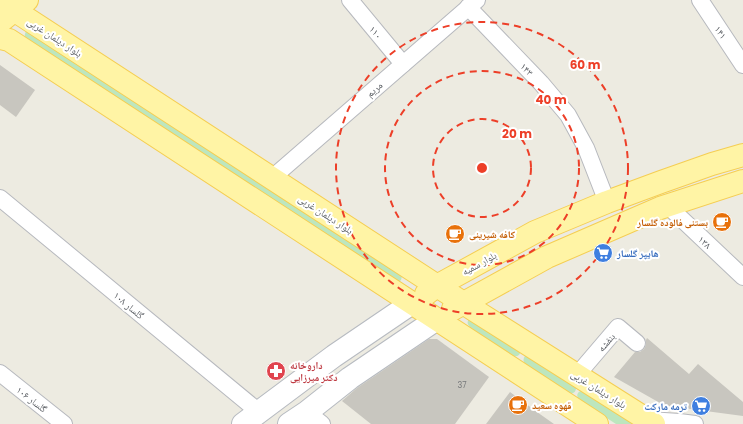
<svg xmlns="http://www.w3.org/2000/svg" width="743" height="424" font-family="Poppins,'Noto Naskh Arabic',sans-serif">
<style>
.green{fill:#bde6be}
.building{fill:#c8c6bf}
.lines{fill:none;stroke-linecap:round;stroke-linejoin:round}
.street-casing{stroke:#b7b9be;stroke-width:18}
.secondary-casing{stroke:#b7bbc1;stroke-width:24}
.primary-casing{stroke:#f5ce53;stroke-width:24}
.street{stroke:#fff;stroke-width:16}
.secondary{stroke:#fff;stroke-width:22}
.primary{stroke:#fff4a5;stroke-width:22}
.ring{fill:none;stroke:#ed3f28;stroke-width:2;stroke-dasharray:7 5}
.labels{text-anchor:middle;stroke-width:4;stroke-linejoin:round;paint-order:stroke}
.number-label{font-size:8px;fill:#76787a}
.street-label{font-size:10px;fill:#5a5e63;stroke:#fff}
.food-label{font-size:10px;font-weight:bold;fill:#c56008;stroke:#fff;text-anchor:start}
.shop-label{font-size:10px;font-weight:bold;fill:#366cbe;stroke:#fff;text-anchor:start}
.health-label{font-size:10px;font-weight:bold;fill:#be3a42;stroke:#fff;text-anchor:start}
.centre{fill:#ed3f28;stroke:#fff;stroke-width:2}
.ring-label{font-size:12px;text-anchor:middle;font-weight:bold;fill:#ed3f28;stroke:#fff;stroke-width:4;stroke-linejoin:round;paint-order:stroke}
</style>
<rect width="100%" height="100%" fill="#edebe1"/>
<!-- green -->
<g class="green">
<path d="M 28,29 L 402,276 L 401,280 L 398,283 L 25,40 C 24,35 25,32 28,29 Z"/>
<path d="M 469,319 L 520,350 C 521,355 518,357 513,356 L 470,327 C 467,324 467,322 469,319 Z"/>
<path d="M 528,355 L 576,387 C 576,392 574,394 569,393 L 525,364 C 523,361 523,359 525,356 Z"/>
<path d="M 581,391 L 634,424 L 616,424 L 579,400 C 576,396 577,392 581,391 Z"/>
</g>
<!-- building -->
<g class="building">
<polygon points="0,65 35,90 16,117 0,105"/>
<polygon points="647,338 689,374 698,364 743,402 743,416 668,406 660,403 614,377 635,352 640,352 644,349 646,345 646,340"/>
<polygon points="429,339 437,339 489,377 455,424 371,424 342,401 357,388"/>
<polygon points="510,392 537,412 554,424 486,424"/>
</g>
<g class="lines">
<!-- street casing -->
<g class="street-casing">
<g id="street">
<polyline points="350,0 403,64"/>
<polyline points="700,0 743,65"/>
<polyline points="468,7 541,83 568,115 586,148 607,202"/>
<polyline points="272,178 477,0"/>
<polyline points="0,198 259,412"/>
<polyline points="668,206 743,277"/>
<polyline points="0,373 64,424"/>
<polyline points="577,375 618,327 637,343"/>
<polyline points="307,412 322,424"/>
<polyline points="649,420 679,422 695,424"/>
</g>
</g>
<!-- secondary casing -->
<g class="secondary-casing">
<g id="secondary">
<polyline points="243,424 334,356 412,303"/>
<polyline points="289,424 307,412 350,378 437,319"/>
</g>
</g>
<!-- primary casing -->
<g class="primary-casing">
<g id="primary">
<polyline points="0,1 474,310 654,424"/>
<polyline points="0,22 27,0"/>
<polyline points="0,38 9,40 597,424"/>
<polyline points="426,294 435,287 535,232 607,202 661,182 712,164 743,155"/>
<polyline points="453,309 547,257 660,208 743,181"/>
</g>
</g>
<!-- street -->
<use href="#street" class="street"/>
<!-- secondary -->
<use href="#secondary" class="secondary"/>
<!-- primary -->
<use href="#primary" class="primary"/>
</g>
<!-- distance rings -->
<g class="ring">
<circle cx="482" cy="168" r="49"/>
<circle cx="482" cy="168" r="97"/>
<circle cx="482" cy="168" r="146"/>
</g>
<!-- icons -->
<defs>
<g id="cafe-disc" transform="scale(1)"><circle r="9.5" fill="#e8710a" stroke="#fff"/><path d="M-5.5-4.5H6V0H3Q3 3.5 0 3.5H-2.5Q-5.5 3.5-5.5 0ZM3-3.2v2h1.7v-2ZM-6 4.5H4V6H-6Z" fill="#fff"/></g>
<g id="supermarket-disc" transform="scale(1)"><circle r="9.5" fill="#3f7fe0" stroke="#fff"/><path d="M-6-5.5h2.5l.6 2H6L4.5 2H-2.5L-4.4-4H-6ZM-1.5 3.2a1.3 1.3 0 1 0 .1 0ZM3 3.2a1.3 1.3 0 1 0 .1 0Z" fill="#fff"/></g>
<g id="pharmacy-disc" transform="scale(1)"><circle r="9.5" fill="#e0444e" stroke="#fff"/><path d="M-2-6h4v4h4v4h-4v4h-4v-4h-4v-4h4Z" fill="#fff"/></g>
</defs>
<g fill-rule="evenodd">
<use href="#cafe-disc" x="722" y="222"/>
<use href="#cafe-disc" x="455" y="234"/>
<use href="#supermarket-disc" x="603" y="253"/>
<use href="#pharmacy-disc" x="276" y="371"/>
<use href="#cafe-disc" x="518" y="405"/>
<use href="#supermarket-disc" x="701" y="406"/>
</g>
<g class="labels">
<!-- number labels -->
<g class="number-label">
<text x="462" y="388">37</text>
</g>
<!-- street labels -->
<g class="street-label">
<text transform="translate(376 32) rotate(50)" y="4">۱۱۰</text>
<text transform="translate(721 32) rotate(56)" y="4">۱۴۱</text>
<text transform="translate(55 37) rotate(33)" y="4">بلوار دیلمان غربی</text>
<text transform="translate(527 69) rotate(46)" y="4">۱۴۳</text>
<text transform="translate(374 89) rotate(-41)" y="4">مریم</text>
<text transform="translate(326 214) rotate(33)" y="4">بلوار دیلمان غربی</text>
<text transform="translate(705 242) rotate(43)" y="4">۱۳۸</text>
<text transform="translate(479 263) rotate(-29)" y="4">بلوار سمیه</text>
<text transform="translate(129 305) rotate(40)" y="4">گلسار ۱۰۸</text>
<text transform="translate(606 342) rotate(-49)" y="4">بنفشه</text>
<text transform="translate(599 389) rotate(32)" y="4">بلوار دیلمان غربی</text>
<text transform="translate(32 399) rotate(38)" y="4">گلسار ۱۰۶</text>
</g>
<!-- food labels -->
<g class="food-label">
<text x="708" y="226" text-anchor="end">بستنی فالوده گلسار</text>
<text x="469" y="238">کافه شیرینی</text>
<text x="532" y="409">قهوه سعید</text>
</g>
<!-- shop labels -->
<g class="shop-label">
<text x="617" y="257">هایپر گلسار</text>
<text x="687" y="410" text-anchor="end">ترمه مارکت</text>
</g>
<!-- health labels -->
<g class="health-label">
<text x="290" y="369">داروخانه<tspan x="290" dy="12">دکتر میرزایی</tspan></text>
</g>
</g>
<circle cx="482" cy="168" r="6" class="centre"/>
<g class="ring-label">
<text x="585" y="69">60 m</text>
<text x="551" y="104">40 m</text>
<text x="517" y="138">20 m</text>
</g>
</svg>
